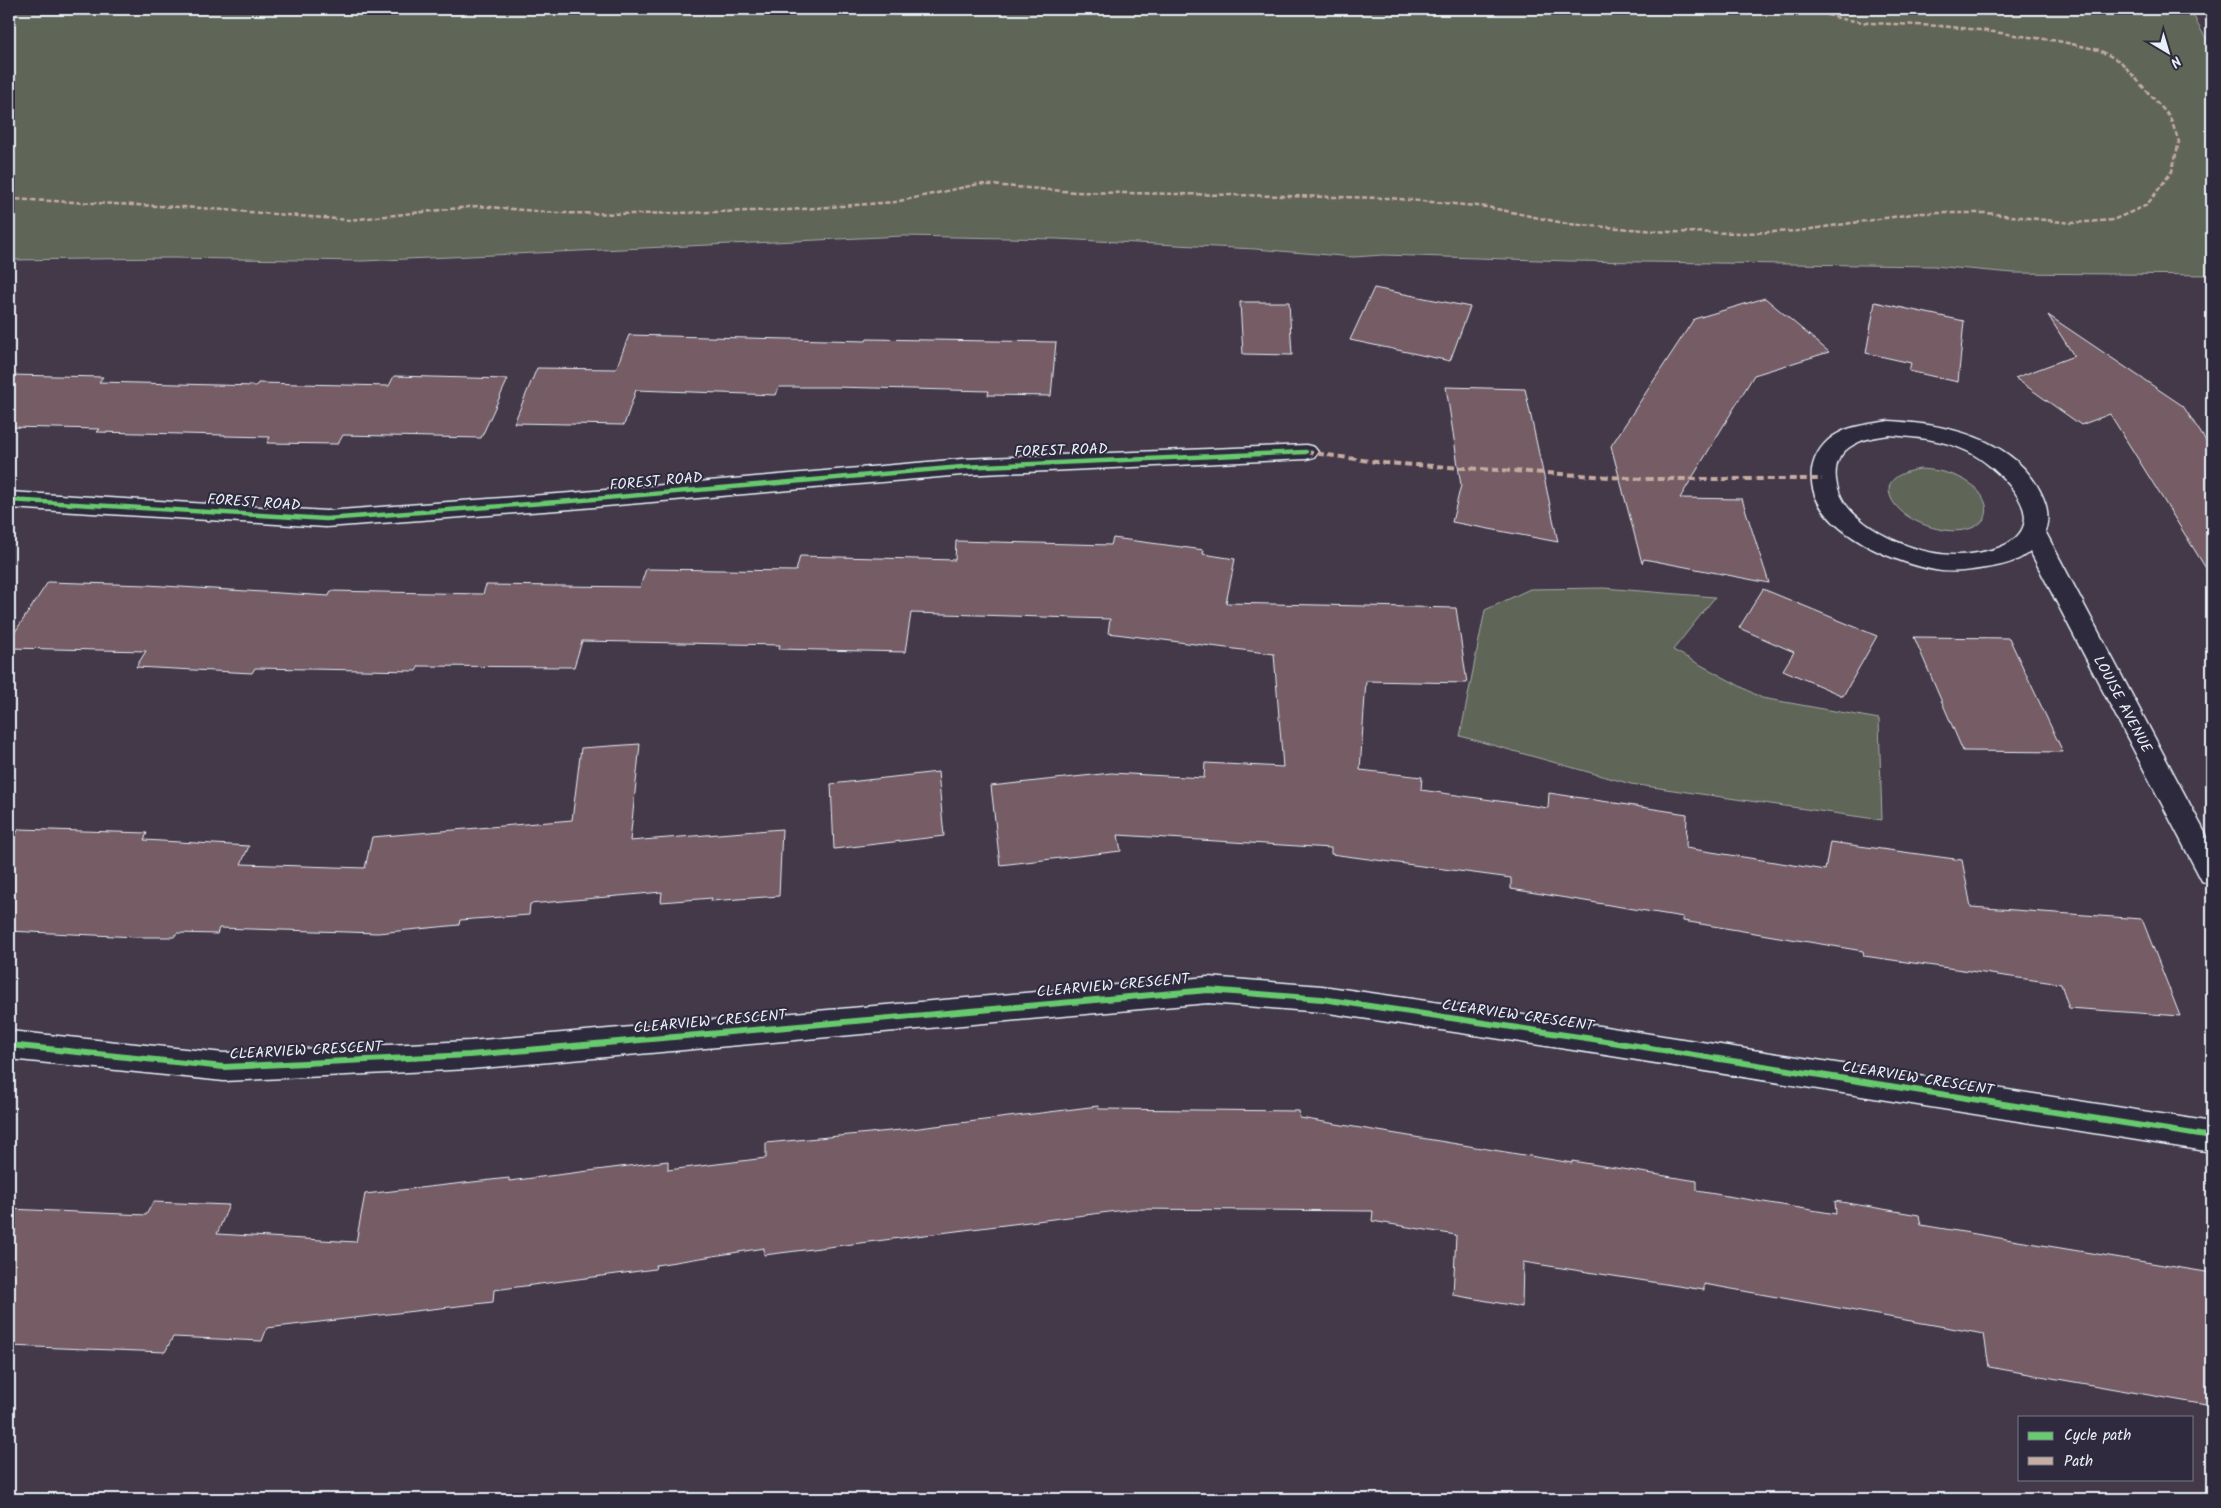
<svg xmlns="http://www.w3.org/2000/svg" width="2221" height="1508" font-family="Kalam,sans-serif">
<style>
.green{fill:#5f6658;stroke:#a4aca8}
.building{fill:#745c65;stroke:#e8f1f8}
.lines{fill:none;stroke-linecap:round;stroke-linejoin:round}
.street-casing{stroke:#e8f1f8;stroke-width:3}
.street{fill:#2f2a3d;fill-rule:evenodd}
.quiet-far1{stroke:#c7aca2;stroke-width:2.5;stroke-dasharray:5 2.5;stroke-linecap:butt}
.quiet{stroke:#c7aca2;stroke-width:4;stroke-dasharray:7 4;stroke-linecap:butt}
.cycleway-far1-casing{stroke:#2f2a3d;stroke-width:8}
.cycleway-casing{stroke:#2f2a3d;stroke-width:9}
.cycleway-far1{stroke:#67ca6e;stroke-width:4.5}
.cycleway{stroke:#67ca6e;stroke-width:6}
.labels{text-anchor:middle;stroke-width:4;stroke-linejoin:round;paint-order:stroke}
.street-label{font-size:15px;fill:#e8f1f8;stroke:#2f2a3d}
</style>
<rect width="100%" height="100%" fill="#443949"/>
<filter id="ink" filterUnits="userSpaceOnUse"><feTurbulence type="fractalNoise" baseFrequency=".02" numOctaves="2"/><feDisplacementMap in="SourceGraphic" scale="10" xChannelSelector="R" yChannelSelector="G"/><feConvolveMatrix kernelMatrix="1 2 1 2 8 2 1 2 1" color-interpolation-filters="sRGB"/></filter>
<g filter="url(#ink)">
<!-- green -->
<g class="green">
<polygon points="9,9 2191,9 2198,25 2212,48 2212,275 2013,273 1934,266 1570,261 1383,255 1354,257 1255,249 1058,239 903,236 363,261 171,258 9,260"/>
<path d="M 1920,469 C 1944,470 1978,478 1986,505 C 1987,509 1987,515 1984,519 C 1965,545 1898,524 1890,495 C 1884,477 1907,471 1920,469 Z"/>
<polygon points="1604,588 1715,597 1673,650 1762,698 1879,719 1882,820 1631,784 1460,736 1485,610 1530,589"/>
</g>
<!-- building -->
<g class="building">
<polygon points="1374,288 1470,307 1450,361 1350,340"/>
<polygon points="1765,298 1829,352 1754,375 1680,498 1742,499 1769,583 1644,559 1642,563 1611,446 1694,319"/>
<polygon points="1240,302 1289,302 1292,355 1243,354"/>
<polygon points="1875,302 1964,321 1958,382 1909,371 1911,363 1866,353"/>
<polygon points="2048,315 2183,406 2212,450 2212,578 2110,414 2081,425 2015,378 2074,356"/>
<polygon points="629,335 866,341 867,339 1056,342 1051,396 988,395 989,391 835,387 779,387 776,395 636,390 624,425 514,423 537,368 616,369"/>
<polygon points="9,375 103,377 99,382 256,386 258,383 389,386 394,376 508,379 481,438 343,435 338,444 267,443 270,437 225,436 225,435 97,432 100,429 9,427"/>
<polygon points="1446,387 1525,389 1558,542 1452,522 1461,485"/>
<polygon points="1113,538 1204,550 1203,554 1235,559 1226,603 1456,608 1467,683 1366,681 1360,770 1422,777 1421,790 1548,808 1549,793 1687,814 1686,848 1825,870 1830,842 1962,860 1971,907 2142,919 2180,1016 2069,1008 2061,984 1864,956 1863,951 1683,921 1683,917 1511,889 1511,878 1331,854 1331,848 1118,835 1121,851 1000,865 991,786 1111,773 1204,778 1205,763 1283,767 1274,654 1108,633 1110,619 911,613 905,652 779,649 780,645 582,641 574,667 419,666 416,671 255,668 252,673 136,667 146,651 9,648 9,641 48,582 147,585 329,596 331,591 483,594 486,585 640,587 646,569 796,571 800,556 955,560 956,541 1111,545"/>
<polygon points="1763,589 1877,636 1843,696 1783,670 1794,652 1739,628"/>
<polygon points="1914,637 2009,638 2063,752 1963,751"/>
<polygon points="640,744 630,841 782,829 779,896 711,901 712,898 661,902 662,892 530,904 529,915 460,920 459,925 378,933 219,928 217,934 177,933 174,937 136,937 9,931 9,846 19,829 147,833 144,840 249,846 241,864 365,868 372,837 572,820 581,748"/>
<polygon points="938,772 944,836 834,849 831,784"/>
<polygon points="1098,1106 1099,1109 1299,1111 1300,1118 1572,1163 1572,1161 1697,1181 1697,1191 1836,1214 1835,1201 1919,1215 1921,1225 2212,1273 2212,1406 1989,1367 1984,1334 1704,1284 1704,1290 1523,1262 1522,1307 1453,1295 1456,1235 1372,1221 1373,1211 1133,1209 764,1255 764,1248 656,1265 655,1269 494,1290 493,1302 267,1328 262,1341 173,1337 165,1352 9,1346 9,1209 146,1215 153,1202 229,1205 217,1234 356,1242 365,1194 509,1178 509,1181 668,1161 668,1170 766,1158 766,1143 911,1129"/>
</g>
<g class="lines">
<!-- street casing -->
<g class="street-casing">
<g id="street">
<path d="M 1889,421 C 1944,424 2012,437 2040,491 C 2047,505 2050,516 2045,531 L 2212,846 L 2212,885 L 2202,881 L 2030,551 C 2019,562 2000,566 1985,568 C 1968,571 1952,573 1935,570 C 1891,562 1805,527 1812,470 C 1814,455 1824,441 1837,434 C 1853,425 1872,424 1889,421 ZM 1889,435 C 1915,437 1942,439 1967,451 C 1994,464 2055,517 2007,544 C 1996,550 1984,552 1971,554 C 1931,560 1881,540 1853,513 C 1834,494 1826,460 1853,445 C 1864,438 1877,437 1889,435 Z"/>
<polygon points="1306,445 1314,447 1318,452 1314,457 1306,459 962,475 571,509 326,527 9,508 9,492 326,511 571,493 962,459"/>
<polygon points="1208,977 1322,986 1593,1025 2212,1122 2212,1152 1593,1053 1322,1012 1208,1003 470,1069 224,1081 9,1059 9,1031 224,1053 470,1041"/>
</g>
</g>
<!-- street -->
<use href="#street" class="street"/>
<!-- quiet-far1 -->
<polyline class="quiet-far1" points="9,199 200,208 349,220 478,206 558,213 638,214 789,210 895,202 979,184 1075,192 1388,198 1487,207 1568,224 1669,232 1745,233 1798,231 1919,213 1986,213 2071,223 2113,220 2147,205 2172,171 2179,142 2170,117 2121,62 2099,50 2058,41 1979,30 1942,26 1869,23 1842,19 1807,9"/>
<!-- quiet -->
<polyline class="quiet" points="1306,452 1384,463 1643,479 1822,479"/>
<!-- cycleway-far1 casing -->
<g class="cycleway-far1-casing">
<polyline id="cycleway-far1" points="9,500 326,519 571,501 962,467 1306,452"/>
</g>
<!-- cycleway casing -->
<g class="cycleway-casing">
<polyline id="cycleway" points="9,1045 224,1067 470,1055 1208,990 1322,999 1593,1039 2212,1137"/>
</g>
<!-- cycleway-far1 -->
<use href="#cycleway-far1" class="cycleway-far1"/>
<!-- cycleway -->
<use href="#cycleway" class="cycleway"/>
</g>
</g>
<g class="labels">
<!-- street labels -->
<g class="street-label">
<text transform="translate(1061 450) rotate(-2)" y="5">FOREST ROAD</text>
<text transform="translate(656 481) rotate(-5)" y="5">FOREST ROAD</text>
<text transform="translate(254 502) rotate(4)" y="5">FOREST ROAD</text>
<text transform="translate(2123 704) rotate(62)" y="5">LOUISE AVENUE</text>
<text transform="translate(1113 985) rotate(-5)" y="5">CLEARVIEW CRESCENT</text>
<text transform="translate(1518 1015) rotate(8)" y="5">CLEARVIEW CRESCENT</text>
<text transform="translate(710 1021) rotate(-5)" y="5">CLEARVIEW CRESCENT</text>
<text transform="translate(306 1050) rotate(-3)" y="5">CLEARVIEW CRESCENT</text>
<text transform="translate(1918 1078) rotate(9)" y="5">CLEARVIEW CRESCENT</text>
</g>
</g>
<!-- margin -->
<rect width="2221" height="1508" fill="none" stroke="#2f2a3d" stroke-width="30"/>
<rect x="15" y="15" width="2191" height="1478" fill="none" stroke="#e8f1f8" stroke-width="2" filter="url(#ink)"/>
<!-- legend -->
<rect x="2018" y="1416" width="175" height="65" fill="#2f2a3d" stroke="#797a88"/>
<rect x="2028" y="1432" width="25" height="8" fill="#67ca6e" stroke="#797a88"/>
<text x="2064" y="1440" font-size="15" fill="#e8f1f8">Cycle path</text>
<rect x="2028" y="1457" width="25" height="8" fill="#c7aca2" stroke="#797a88"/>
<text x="2064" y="1466" font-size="15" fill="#e8f1f8">Path</text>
<!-- north arrow -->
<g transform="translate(2168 52) rotate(142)" stroke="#2f2a3d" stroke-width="4" paint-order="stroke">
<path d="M0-4L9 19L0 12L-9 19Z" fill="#e8f1f8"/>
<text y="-8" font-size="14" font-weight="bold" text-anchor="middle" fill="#e8f1f8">N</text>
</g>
</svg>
